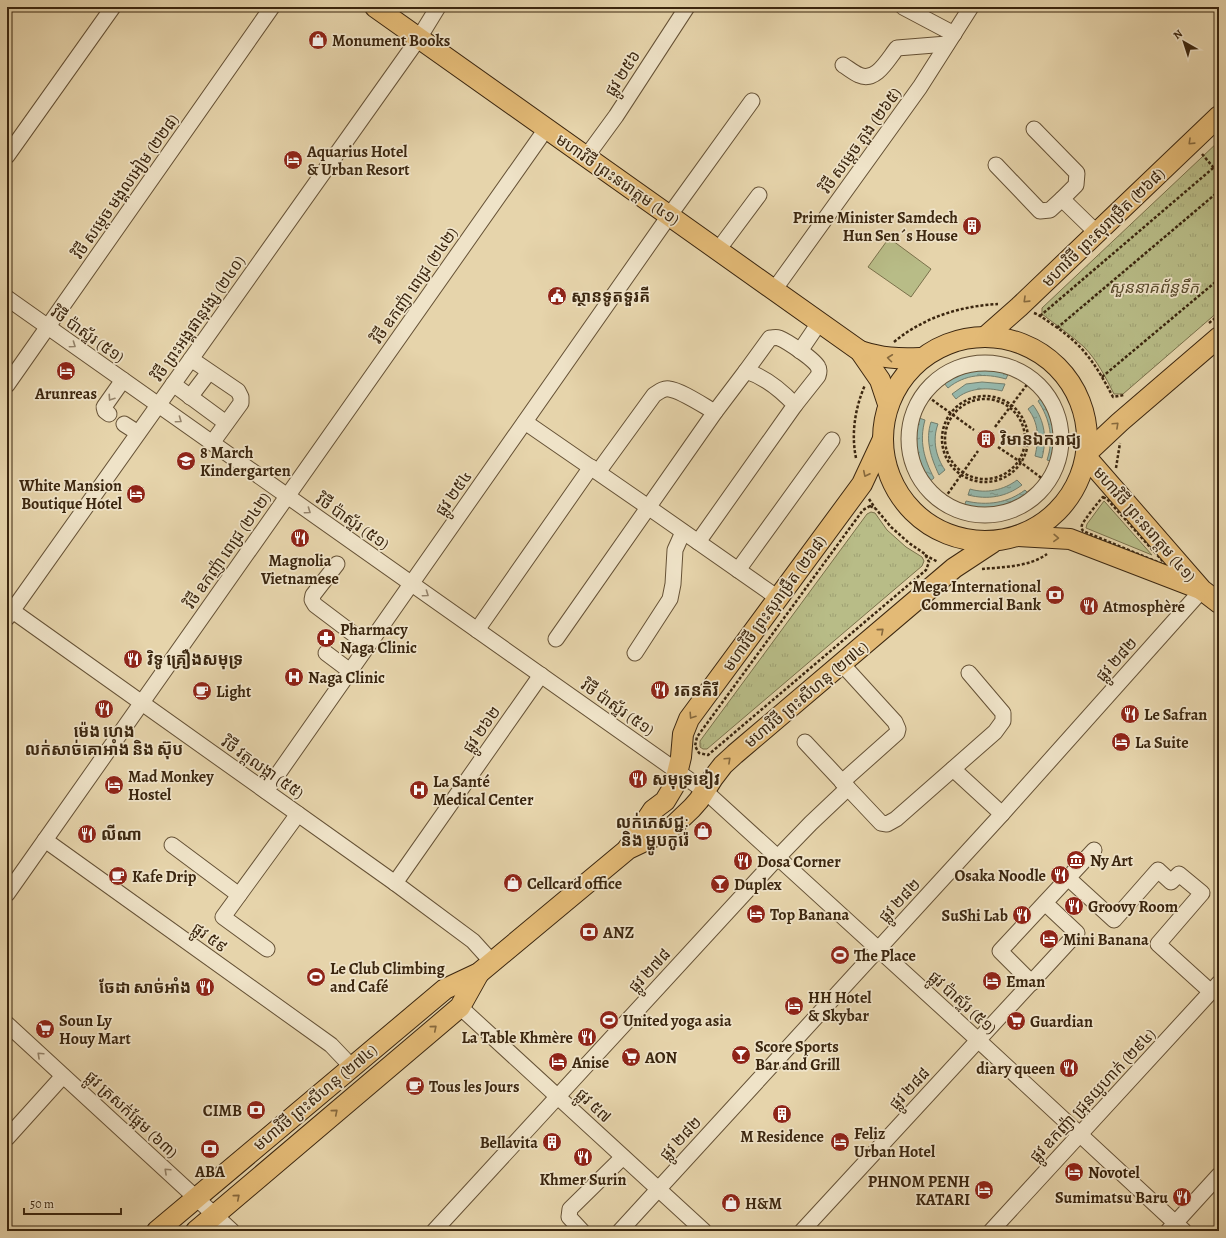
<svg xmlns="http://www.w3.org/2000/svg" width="1226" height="1238" font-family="Alegreya,'Noto Sans Khmer',serif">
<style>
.green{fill:#b8bc87;stroke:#7a714b}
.park{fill:url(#park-tufts);stroke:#7a714b}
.water{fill:url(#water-ripples);stroke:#727e6d}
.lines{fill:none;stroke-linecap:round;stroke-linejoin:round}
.minor-casing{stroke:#665236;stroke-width:17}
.major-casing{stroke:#3b260f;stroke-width:22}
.path{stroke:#3b260f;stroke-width:2.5;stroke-dasharray:3 2;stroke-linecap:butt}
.minor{stroke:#efe3c8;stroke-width:15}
.major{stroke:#e3ba76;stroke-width:20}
.oneway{stroke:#87693d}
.oneway2{stroke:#95846c}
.labels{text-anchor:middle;stroke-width:3.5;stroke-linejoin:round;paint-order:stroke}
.poi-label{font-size:16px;font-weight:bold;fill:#3b260f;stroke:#efe3c8;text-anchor:start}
.street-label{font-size:16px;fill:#3b260f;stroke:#efe3c8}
.park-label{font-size:16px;font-style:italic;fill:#5a4c2d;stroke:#efe3c8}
</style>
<defs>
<pattern id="park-tufts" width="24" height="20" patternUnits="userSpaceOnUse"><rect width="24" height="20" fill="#b8bc87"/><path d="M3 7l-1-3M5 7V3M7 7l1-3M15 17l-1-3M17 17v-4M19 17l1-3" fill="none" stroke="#9fa173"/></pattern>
<pattern id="water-ripples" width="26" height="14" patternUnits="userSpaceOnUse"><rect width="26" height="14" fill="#96b8ac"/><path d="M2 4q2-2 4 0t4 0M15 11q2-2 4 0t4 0" fill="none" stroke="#7c958a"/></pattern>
</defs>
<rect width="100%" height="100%" fill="#e6d4ab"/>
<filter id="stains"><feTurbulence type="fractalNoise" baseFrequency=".005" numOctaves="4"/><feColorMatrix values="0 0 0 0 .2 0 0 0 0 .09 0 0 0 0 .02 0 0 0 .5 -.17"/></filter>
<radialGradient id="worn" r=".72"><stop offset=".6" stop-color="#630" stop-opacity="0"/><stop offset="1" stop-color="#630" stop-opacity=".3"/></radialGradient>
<!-- green -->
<g class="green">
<polygon points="889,238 931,269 911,297 868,267"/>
<polygon points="1104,501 1105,502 1152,555 1086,528 1087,524"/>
</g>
<!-- park -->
<g class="park">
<path d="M 1219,141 L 1219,311 L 1123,394 L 1114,394 C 1106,378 1097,360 1084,347 C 1071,335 1056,325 1042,314 L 1042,308 Z"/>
<polygon points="871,512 875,513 887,530 906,547 922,557 924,561 922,566 707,749 703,749 700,747 700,741 867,514"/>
</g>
<!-- water -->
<g class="water">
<path d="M 973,368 L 991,368 L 1009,372 L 1006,379 C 985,373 965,374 948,388 L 944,383 L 955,374 Z"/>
<path d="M 982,382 L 1005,384 L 1002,391 C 987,387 968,388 956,399 L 952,394 L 966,384 Z"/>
<path d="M 1043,397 C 1057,416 1062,440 1053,462 L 1047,460 C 1054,439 1050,419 1038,401 Z"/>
<path d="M 1033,405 C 1045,421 1047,439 1042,458 L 1035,456 C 1039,439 1039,423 1028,409 Z"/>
<path d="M 919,418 L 925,420 C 919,441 924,459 934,478 L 929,482 C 916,462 912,441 919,418 Z"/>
<path d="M 931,422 L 938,424 C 932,440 936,457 945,470 L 939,475 C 931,458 925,440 931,422 Z"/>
<path d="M 1017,480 L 1022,485 C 1006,497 988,500 968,495 L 970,489 C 986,494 1004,490 1017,480 Z"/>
<path d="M 1025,490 L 1030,495 C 1010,508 987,516 964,507 L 966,501 C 987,506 1008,503 1025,490 Z"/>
</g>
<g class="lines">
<!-- minor casing -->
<g class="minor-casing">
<g id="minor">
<polyline points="903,7 954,34"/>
<path d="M 843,65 C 848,68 854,73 859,75 C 876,83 888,59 897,48 L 947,44"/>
<polyline points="1034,129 1077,173 1076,185 1062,199"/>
<polyline points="7,156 113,7"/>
<polyline points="586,157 616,116 687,7"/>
<polyline points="996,165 1040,211 1050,210 1062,199 1096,232"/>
<polyline points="718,250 759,195"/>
<polyline points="774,290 920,87 971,7"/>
<polyline points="7,298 705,791 978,1040 1184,1231"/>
<polyline points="800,351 819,323"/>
<polyline points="191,359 238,391 241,397 241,403 212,443"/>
<circle cx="985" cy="439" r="76"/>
<path d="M 746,371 L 770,338 C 773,338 776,337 779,338 C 787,341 815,360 818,367 C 820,370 819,373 818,376 L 795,405"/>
<polyline points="173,384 226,423"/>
<polyline points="7,385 272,7"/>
<polyline points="190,397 209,372"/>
<polyline points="109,414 105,411 104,407 123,380"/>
<polyline points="525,422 648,507 778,598"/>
<polyline points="124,424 138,433"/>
<path d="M 598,472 L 654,395 C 659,392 663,388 669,389 C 680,390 704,406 715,412"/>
<polyline points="337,564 313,595 312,600 315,605 368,645"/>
<polyline points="738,570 832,440"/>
<polyline points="7,607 395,883 473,941 492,962"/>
<polyline points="7,618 419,38 438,7"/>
<polyline points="477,630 591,467"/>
<path d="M 556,639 L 715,412 L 746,371 C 765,377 782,391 795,405 L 698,542"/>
<polyline points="326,653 350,671"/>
<polyline points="635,653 670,599 673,584 675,550 683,532"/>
<polyline points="842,664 895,722 898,729 897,733 842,782"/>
<polyline points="953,769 1002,814"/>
<polyline points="848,788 881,823 887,824 896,819 995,732 1003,721 1003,713 969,673"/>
<polyline points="266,791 669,216 752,101"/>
<polyline points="45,840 331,1045 351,1066"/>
<polyline points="172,845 239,895"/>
<polyline points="1068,878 1114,920 1158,870 1171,882 1179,874 1202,893 1158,944 1211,992"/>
<polyline points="395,883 541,675"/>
<polyline points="7,894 546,129"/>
<polyline points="267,949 223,917 298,814"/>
<polyline points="1032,983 1000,951 1094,850"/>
<polyline points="460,1007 704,1231"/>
<polyline points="7,1024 232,1231"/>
<polyline points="7,1138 63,1076"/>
<polyline points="434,1231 778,857 811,823 848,788 805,742"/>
<polyline points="582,1231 569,1217 570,1209 623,1157"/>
<polyline points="620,1231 1002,814 1202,590"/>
<polyline points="802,1231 1077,933 1045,903"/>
<polyline points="991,1231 1219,983"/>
<polyline points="1168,1231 1219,1175"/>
</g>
</g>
<!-- major casing -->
<g class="major-casing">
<g id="major">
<polyline points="375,7 860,351 880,380 888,404"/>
<circle cx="985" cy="439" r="102"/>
<polyline points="985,337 1019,307 1219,116"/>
<path d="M 860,351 C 882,358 898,359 920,358"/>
<polyline points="1088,452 1120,422 1219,337"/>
<polyline points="1087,458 1202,590 1219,603"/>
<polyline points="1018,536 1070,539 1200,589"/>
<polyline points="628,848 653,810 665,801 674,786 681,757 683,734 689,719 862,484 883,439"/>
<polyline points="157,1231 445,989 479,973 628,849 670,829 692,808 699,800 713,778 723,765 735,754 954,568 992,543"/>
<polyline points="196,1231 460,1007 479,973"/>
</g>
</g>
<!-- path -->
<g class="path">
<polyline points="1202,154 1219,174"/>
<path d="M 1034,313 C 1042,316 1048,322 1055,326 C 1085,347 1096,365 1113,397 L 1124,395"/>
<polyline points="1040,316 1219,163"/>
<polyline points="1209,323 1219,315"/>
<polyline points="1057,328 1219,191"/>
<path d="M 894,342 C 924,317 961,306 998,304"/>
<polyline points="1102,377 1219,279"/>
<polyline points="924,394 974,430"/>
<circle cx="985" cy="439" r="43"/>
<circle cx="985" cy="439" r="40"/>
<polyline points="995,427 1032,378"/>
<polyline points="998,447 1019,461 1048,483"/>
<path d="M 856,458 C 851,434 855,408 865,385"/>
<polyline points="1116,468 1120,443"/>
<path d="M 1103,497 L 1107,499 L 1167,566 L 1083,531 C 1082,529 1081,528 1082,525 C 1084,520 1099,501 1103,497 Z"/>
<polyline points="869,499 875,508"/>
<polyline points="942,502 978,451"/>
<polygon points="870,506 876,509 891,527 909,543 925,554 929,562 926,570 708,755 699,753 695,746 697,737 863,510"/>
<polyline points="925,555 938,562"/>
<path d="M 982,569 C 1003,567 1029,567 1047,554"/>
</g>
<!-- minor -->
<use href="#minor" class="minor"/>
<!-- major -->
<use href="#major" class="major"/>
</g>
<!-- one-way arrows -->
<defs><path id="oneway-chevron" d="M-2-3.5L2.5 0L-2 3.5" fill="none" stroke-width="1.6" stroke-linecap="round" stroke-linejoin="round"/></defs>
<g class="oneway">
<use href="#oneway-chevron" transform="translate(1191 142) rotate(136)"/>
<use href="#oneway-chevron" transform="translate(1026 300) rotate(136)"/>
<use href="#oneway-chevron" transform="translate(890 358) rotate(-173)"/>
<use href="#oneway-chevron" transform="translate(1116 425) rotate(-43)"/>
<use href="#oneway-chevron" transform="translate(866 474) rotate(116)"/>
<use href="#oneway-chevron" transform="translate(1056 538) rotate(2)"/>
<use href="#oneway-chevron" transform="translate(881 631) rotate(-41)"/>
<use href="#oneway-chevron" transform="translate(692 716) rotate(123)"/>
<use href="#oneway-chevron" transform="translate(728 760) rotate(-43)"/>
<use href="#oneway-chevron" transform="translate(434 1028) rotate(-40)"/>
<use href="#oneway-chevron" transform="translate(335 1112) rotate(-40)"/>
<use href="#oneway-chevron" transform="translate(237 1197) rotate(-40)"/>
</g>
<g class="oneway2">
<use href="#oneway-chevron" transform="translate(73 345) rotate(35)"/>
<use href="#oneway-chevron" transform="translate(111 398) rotate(124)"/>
<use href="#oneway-chevron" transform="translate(179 420) rotate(35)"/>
<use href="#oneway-chevron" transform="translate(308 511) rotate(35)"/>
<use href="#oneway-chevron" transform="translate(426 594) rotate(35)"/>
<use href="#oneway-chevron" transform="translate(40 1055) rotate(-137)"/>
<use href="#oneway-chevron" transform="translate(167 1171) rotate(-137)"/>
</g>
<!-- icons -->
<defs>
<g id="shop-disc" transform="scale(1)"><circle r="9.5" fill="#8f2418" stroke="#efe3c8"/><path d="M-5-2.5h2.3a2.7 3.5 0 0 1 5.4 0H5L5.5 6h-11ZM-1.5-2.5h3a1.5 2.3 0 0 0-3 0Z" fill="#fff"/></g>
<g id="hotel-disc" transform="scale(1)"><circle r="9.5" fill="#8f2418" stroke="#efe3c8"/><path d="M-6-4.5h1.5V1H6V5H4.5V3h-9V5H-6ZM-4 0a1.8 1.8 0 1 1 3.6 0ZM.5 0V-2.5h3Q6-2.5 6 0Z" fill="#fff"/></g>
<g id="building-disc" transform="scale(1)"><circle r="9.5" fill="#8f2418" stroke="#efe3c8"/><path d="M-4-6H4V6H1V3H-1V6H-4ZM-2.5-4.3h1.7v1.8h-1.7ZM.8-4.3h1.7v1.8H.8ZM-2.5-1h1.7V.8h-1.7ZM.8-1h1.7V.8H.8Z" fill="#fff"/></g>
<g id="civic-disc" transform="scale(1)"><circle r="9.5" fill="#8f2418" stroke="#efe3c8"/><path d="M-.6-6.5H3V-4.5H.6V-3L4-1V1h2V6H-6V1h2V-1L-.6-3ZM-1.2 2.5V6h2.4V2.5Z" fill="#fff"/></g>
<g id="school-disc" transform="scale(1)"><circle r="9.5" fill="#8f2418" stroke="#efe3c8"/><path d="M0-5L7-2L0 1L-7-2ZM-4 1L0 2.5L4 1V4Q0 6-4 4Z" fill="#fff"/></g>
<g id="restaurant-disc" transform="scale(1)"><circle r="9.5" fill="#8f2418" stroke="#efe3c8"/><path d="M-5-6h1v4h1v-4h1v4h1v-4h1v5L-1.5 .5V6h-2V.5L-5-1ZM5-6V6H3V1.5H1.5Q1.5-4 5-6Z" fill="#fff"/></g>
<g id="bank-disc" transform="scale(1)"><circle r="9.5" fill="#8f2418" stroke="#efe3c8"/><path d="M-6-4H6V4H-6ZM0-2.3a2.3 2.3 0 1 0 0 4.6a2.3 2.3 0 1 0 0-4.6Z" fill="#fff"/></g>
<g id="pharmacy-disc" transform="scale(1)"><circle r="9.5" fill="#8f2418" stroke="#efe3c8"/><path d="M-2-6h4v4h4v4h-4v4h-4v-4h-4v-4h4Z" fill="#fff"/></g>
<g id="hospital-disc" transform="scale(1)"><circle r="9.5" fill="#8f2418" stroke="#efe3c8"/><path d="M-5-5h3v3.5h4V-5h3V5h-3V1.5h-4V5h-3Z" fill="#fff"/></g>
<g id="cafe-disc" transform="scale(1)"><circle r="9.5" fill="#8f2418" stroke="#efe3c8"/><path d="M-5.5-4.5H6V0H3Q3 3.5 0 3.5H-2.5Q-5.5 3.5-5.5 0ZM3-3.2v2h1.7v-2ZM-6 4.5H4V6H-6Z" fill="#fff"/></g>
<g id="museum-disc" transform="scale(1)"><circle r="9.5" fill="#8f2418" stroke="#efe3c8"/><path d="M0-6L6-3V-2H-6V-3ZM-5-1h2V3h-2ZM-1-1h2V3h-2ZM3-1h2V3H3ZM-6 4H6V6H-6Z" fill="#fff"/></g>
<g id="bar-disc" transform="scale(1)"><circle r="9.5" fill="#8f2418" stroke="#efe3c8"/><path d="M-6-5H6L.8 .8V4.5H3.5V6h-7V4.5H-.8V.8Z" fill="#fff"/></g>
<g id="stadium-disc" transform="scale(1)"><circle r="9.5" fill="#8f2418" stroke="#efe3c8"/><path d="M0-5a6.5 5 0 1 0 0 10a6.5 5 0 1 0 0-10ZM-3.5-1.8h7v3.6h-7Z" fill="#fff"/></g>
<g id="supermarket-disc" transform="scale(1)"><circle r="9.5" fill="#8f2418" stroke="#efe3c8"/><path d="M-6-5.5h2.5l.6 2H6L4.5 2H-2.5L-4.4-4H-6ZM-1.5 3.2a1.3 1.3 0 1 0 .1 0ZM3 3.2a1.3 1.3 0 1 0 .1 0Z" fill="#fff"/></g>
</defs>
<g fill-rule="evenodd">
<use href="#shop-disc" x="318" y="40"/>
<use href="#hotel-disc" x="293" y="160"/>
<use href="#building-disc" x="972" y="226"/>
<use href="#civic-disc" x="557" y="296"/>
<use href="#hotel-disc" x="66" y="371"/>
<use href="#building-disc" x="986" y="439"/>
<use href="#school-disc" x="186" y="461"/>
<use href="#hotel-disc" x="136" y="494"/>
<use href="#restaurant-disc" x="300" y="538"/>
<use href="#bank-disc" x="1055" y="595"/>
<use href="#restaurant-disc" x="1089" y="606"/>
<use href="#pharmacy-disc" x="326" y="638"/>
<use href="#restaurant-disc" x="133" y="659"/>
<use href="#hospital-disc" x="294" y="677"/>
<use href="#restaurant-disc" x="660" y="690"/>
<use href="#cafe-disc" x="202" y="691"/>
<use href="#restaurant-disc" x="104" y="709"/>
<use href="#restaurant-disc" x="1130" y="714"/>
<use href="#hotel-disc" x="1121" y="742"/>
<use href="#restaurant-disc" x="638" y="779"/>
<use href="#hotel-disc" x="114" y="785"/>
<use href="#hospital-disc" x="419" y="790"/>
<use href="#shop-disc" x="703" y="831"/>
<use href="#restaurant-disc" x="87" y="834"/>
<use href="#museum-disc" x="1076" y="860"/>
<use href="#restaurant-disc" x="743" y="861"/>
<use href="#restaurant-disc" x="1060" y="875"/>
<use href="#cafe-disc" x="118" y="876"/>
<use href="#shop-disc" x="513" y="883"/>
<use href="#bar-disc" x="720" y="884"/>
<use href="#restaurant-disc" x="1074" y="906"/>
<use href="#hotel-disc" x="756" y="914"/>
<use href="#restaurant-disc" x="1022" y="915"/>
<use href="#bank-disc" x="589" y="932"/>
<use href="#hotel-disc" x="1049" y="939"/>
<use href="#stadium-disc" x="840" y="955"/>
<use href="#stadium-disc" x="316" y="977"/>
<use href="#hotel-disc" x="992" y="981"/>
<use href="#restaurant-disc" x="205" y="987"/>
<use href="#hotel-disc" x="794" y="1006"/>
<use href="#stadium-disc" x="609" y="1020"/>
<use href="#supermarket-disc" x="1016" y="1021"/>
<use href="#supermarket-disc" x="45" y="1029"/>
<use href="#restaurant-disc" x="587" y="1037"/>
<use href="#bar-disc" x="741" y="1055"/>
<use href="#supermarket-disc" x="631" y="1057"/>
<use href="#hotel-disc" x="558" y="1062"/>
<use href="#restaurant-disc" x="1069" y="1068"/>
<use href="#cafe-disc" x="415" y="1086"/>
<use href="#bank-disc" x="256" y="1110"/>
<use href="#building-disc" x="782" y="1114"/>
<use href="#building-disc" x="552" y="1142"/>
<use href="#hotel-disc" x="840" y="1142"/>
<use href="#bank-disc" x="210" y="1149"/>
<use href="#restaurant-disc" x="583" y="1157"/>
<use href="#hotel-disc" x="1074" y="1172"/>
<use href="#hotel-disc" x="984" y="1190"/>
<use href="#restaurant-disc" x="1182" y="1197"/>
<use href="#shop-disc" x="731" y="1203"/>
</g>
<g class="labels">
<!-- poi labels -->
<g class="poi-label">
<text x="332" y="46">Monument Books</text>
<text x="307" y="157">Aquarius Hotel<tspan x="307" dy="18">&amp; Urban Resort</tspan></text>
<text x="958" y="223" text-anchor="end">Prime Minister Samdech<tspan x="958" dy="18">Hun Sen´s House</tspan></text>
<text x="571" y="302">ស្ថានទូតទួរគី</text>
<text x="66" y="399" text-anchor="middle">Arunreas</text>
<text x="1000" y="445">វិមានឯករាជ្យ</text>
<text x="200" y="458">8 March<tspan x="200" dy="18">Kindergarten</tspan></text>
<text x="122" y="491" text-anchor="end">White Mansion<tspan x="122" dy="18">Boutique Hotel</tspan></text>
<text x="300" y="566" text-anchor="middle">Magnolia<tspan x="300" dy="18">Vietnamese</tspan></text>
<text x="1041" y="592" text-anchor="end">Mega International<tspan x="1041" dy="18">Commercial Bank</tspan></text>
<text x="1103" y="612">Atmosphère</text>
<text x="340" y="635">Pharmacy<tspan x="340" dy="18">Naga Clinic</tspan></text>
<text x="147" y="665">វិទូ គ្រឿងសមុទ្រ</text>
<text x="308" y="683">Naga Clinic</text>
<text x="674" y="696">រតនគិរី</text>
<text x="216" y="697">Light</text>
<text x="1144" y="720">Le Safran</text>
<text x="104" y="737" text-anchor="middle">ម៉េង ហេង<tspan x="104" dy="18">លក់សាច់គោអាំង និង ស៊ុប</tspan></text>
<text x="1135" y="748">La Suite</text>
<text x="128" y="782">Mad Monkey<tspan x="128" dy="18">Hostel</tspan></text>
<text x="652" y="785">សមុទ្រខៀវ</text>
<text x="433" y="787">La Santé<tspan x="433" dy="18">Medical Center</tspan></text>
<text x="689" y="828" text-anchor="end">លក់ភេសជ្ជៈ<tspan x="689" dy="18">និង ម្ហូបកូរ៉េ</tspan></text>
<text x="101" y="840">លីណា</text>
<text x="1090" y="866">Ny Art</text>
<text x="757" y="867">Dosa Corner</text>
<text x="1046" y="881" text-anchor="end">Osaka Noodle</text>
<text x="132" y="882">Kafe Drip</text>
<text x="527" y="889">Cellcard office</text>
<text x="734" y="890">Duplex</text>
<text x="1088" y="912">Groovy Room</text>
<text x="770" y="920">Top Banana</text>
<text x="1008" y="921" text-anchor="end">SuShi Lab</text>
<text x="603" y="938">ANZ</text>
<text x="1063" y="945">Mini Banana</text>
<text x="854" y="961">The Place</text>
<text x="330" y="974">Le Club Climbing<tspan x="330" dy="18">and Café</tspan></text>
<text x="1006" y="987">Eman</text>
<text x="191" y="993" text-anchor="end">ចែដា សាច់អាំង</text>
<text x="808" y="1003">HH Hotel<tspan x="808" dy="18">&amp; Skybar</tspan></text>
<text x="59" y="1026">Soun Ly<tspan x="59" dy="18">Houy Mart</tspan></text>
<text x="623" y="1026">United yoga asia</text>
<text x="1030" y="1027">Guardian</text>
<text x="573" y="1043" text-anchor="end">La Table Khmère</text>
<text x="755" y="1052">Score Sports<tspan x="755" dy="18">Bar and Grill</tspan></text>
<text x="645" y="1063">AON</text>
<text x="572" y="1068">Anise</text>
<text x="1055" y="1074" text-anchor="end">diary queen</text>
<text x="429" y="1092">Tous les Jours</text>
<text x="242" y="1116" text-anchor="end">CIMB</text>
<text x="854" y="1139">Feliz<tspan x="854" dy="18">Urban Hotel</tspan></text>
<text x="782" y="1142" text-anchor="middle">M Residence</text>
<text x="538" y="1148" text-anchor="end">Bellavita</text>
<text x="210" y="1177" text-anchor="middle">ABA</text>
<text x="1088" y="1178">Novotel</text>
<text x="583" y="1185" text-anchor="middle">Khmer Surin</text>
<text x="970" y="1187" text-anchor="end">PHNOM PENH<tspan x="970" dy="18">KATARI</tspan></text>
<text x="1168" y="1203" text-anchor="end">Sumimatsu Baru</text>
<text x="745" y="1209">H&amp;M</text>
</g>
<!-- street labels -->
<g class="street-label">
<text transform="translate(622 73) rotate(-57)" y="6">ផ្លូវ ២៥៦</text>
<text transform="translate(860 140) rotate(-54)" y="6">វិថី សម្តេច ភួង (២៦៥)</text>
<text transform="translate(618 179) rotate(35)" y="6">មហាវិថី ព្រះនរោត្តម (៤១)</text>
<text transform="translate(125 186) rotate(-55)" y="6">វិថី សម្តេច មង្គលអៀម (២២៨)</text>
<text transform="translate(1103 227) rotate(-44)" y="6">មហាវិថី ព្រះសុរាម្រឹត (២៦៨)</text>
<text transform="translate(414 285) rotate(-55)" y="6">វិថី ឧកញ៉ា ពេជ្រ (២៤២)</text>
<text transform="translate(198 318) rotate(-55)" y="6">វិថី ព្រះអង្គផានុវង្ស (២៤០)</text>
<text transform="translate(88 334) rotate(35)" y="6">វិថី ប៉ាស្ទ័រ (៥១)</text>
<text transform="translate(453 493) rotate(-55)" y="6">ផ្លូវ ២៥៤</text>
<text transform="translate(353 521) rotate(35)" y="6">វិថី ប៉ាស្ទ័រ (៥១)</text>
<text transform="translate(1145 524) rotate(49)" y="6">មហាវិថី ព្រះនរោត្តម (៤១)</text>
<text transform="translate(227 550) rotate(-55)" y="6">វិថី ឧកញ៉ា ពេជ្រ (២៤២)</text>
<text transform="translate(774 603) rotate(-54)" y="6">មហាវិថី ព្រះសុរាម្រឹត (២៦៨)</text>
<text transform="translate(1116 659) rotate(-48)" y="6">ផ្លូវ ២៨២</text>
<text transform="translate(806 694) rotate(-40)" y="6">មហាវិថី ព្រះសីហនុ (២៧៤)</text>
<text transform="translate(618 707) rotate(35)" y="6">វិថី ប៉ាស្ទ័រ (៥១)</text>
<text transform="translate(481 729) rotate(-55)" y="6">ផ្លូវ ២៦២</text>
<text transform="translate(263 767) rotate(35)" y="6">វិថី វត្តលង្កា (៥៥)</text>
<text transform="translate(899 900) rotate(-47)" y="6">ផ្លូវ ២៨២</text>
<text transform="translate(210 937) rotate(36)" y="6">ផ្លូវ ៥៩</text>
<text transform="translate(649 970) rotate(-47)" y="6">ផ្លូវ ២៧៨</text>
<text transform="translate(963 1002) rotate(42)" y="6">ផ្លូវ ប៉ាស្ទ័រ (៥១)</text>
<text transform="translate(909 1088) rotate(-47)" y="6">ផ្លូវ ២៨៨</text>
<text transform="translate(1092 1095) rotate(-47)" y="6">ផ្លូវ ឧកញ៉ា ជ្រុនយូហាក់ (២៩៤)</text>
<text transform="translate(315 1097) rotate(-40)" y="6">មហាវិថី ព្រះសីហនុ (២៧៤)</text>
<text transform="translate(594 1105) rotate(43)" y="6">ផ្លូវ ៥៧</text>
<text transform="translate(132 1114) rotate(43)" y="6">ផ្លូវ ត្រសក់ផ្អែម (៦៣)</text>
<text transform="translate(680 1138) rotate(-47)" y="6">ផ្លូវ ២៨២</text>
</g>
<!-- park labels -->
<g class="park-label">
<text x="1154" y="293">សួននាគព័ន្ធទឹក</text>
</g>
</g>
<!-- margin -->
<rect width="1226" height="1238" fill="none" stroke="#e6d4ab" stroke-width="24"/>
<rect x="8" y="8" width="1210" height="1222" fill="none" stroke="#3b260f" stroke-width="2"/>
<rect x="12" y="12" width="1202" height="1214" fill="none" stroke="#3b260f"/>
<!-- north arrow -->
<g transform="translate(1184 42) rotate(321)" stroke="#efe3c8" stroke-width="3" paint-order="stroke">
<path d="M0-3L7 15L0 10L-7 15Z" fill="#3b260f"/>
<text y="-6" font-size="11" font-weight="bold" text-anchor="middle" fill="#3b260f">N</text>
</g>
<!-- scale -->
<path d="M24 1208v6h97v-6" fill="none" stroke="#3b260f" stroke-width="2"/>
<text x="30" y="1208" font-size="12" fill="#3b260f" stroke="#efe3c8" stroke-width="3" paint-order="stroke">50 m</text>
<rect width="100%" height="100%" filter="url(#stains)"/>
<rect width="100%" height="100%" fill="url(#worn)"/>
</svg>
